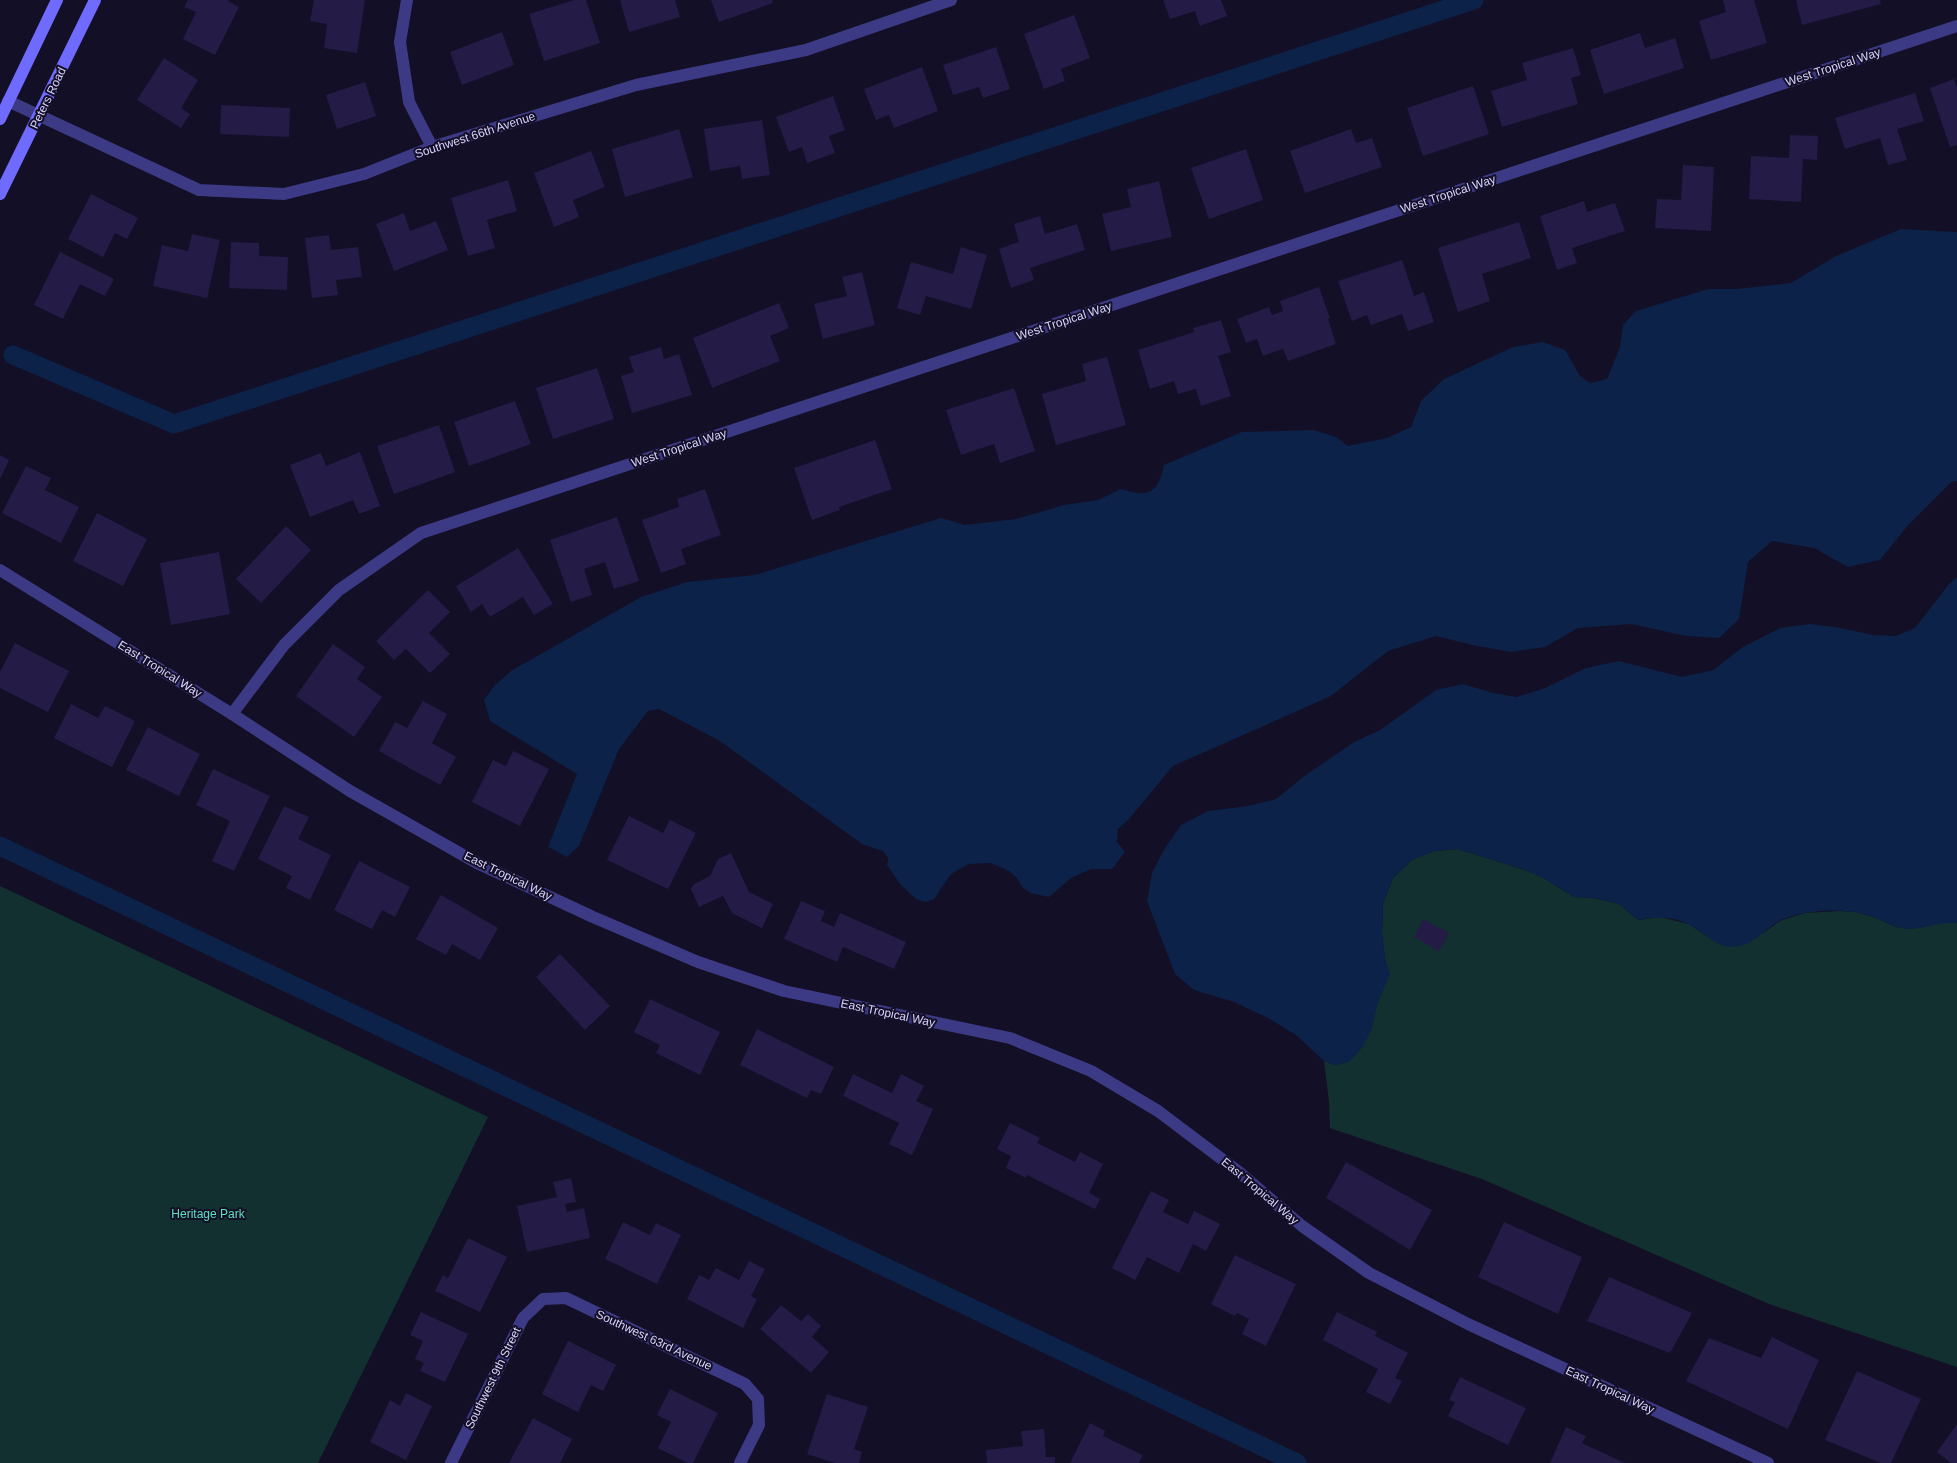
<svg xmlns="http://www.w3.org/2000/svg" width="1957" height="1463" font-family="Arial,sans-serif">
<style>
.green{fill:#12302f}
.water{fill:#0c2248}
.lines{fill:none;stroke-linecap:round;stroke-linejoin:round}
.canal{stroke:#0c2248;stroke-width:19}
.building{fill:#241b47}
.minor{stroke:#3d3a85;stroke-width:12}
.secondary{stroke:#6f6bff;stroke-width:12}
.labels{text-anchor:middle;stroke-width:4;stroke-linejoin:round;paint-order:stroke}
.street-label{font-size:12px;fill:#d9d4ff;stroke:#130f26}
.park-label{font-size:12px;fill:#5fe0c0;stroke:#130f26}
</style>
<rect width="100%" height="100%" fill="#130f26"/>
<!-- green -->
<g class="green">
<polygon points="1458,849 1522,869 1542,877 1574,897 1594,898 1619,904 1638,920 1660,917 1689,924 1709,938 1763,933 1780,921 1804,913 1840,911 1856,912 1877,918 1896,927 1909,929 1944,922 1957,923 1957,1367 1769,1304 1482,1179 1330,1128 1329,1102 1324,1061 1336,1065 1378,1002 1389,974 1385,959 1382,934 1383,903 1393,878 1412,860 1434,851"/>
<polygon points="0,886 488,1117 318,1463 0,1463"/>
</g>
<!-- water -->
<g class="water">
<path d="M 1901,229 L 1957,232 L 1957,481 L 1951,482 L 1909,524 L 1880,560 L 1848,567 L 1814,548 L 1772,541 L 1748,562 L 1739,619 L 1719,638 L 1686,636 L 1631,624 L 1578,628 L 1545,647 L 1511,652 L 1477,646 L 1436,636 L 1388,651 L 1331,696 L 1173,766 L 1129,819 L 1118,829 L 1117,842 L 1125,852 L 1112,869 L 1091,869 L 1071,878 L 1049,897 L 1030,893 L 1022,887 L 1017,878 L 1009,871 L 991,863 L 969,864 L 951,874 L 934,899 L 925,902 L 916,899 L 900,884 L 887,865 L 888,858 L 883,851 L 862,844 L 720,741 L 659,709 L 648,711 L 619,749 L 579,846 L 567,857 L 548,847 L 577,774 L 490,721 L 484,700 L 495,685 L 511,671 L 641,597 L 687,582 L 755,575 L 941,518 L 965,525 L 1016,519 L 1064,505 L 1098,500 L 1121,489 C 1149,497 1157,495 1164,465 L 1242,432 L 1314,430 L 1336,437 L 1348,446 L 1387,438 L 1411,427 L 1421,401 L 1444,379 L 1513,347 L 1543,342 L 1565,350 L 1580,376 L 1590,383 L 1607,379 L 1620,347 L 1623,325 L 1636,311 L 1708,289 L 1737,289 L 1791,283 L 1836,256 Z"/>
<path d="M 1957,577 L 1957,923 C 1940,921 1925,929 1908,929 C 1896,928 1887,922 1876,918 C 1854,909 1828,909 1805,913 C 1797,914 1786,918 1779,921 C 1762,931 1751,948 1730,947 C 1715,946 1702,931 1690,925 C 1673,916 1655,917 1638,920 L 1619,904 L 1594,898 L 1574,897 L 1542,877 L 1522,869 L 1458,849 L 1434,851 L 1412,860 L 1393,878 L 1383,903 L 1382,934 L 1385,959 L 1390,974 L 1378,1002 L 1371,1031 L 1362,1048 L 1349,1062 L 1336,1065 L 1324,1061 L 1296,1035 L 1268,1018 L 1234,1002 L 1194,990 L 1175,974 L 1147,901 L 1152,873 L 1165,848 L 1181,825 L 1208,811 L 1248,806 L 1276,799 L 1303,777 L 1354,742 L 1380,730 L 1436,690 L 1463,684 L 1493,693 L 1517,697 L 1545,688 L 1586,668 L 1619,661 L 1682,677 L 1713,670 L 1743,647 L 1780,628 L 1810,624 L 1835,627 L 1873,635 L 1896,636 L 1915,628 L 1949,584 Z"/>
</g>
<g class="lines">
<!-- canal -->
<g class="canal">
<polyline points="13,355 174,424 1474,0"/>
<polyline points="0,846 1297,1463"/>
</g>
</g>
<!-- building -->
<g class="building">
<polygon points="188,0 229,0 228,1 239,7 215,55 183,39 196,12 184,7"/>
<polygon points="314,0 365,0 357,53 324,48 327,24 310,21"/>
<polygon points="574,0 586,0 600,43 544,61 529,14"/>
<polygon points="620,0 675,0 680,17 629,32"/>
<polygon points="711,0 772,0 773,3 719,22"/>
<polygon points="1163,0 1221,0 1227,16 1200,26 1195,11 1170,19"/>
<polygon points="1723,0 1754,0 1767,43 1711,60 1699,21 1726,12"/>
<polygon points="1796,0 1880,0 1881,4 1802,25"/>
<polygon points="1074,15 1090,58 1061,69 1065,81 1044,89 1024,34"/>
<polygon points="502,32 514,65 462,85 450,52"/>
<polygon points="1640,33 1645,48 1675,38 1684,68 1604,94 1590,50"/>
<polygon points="996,47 1010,89 983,98 979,87 953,95 943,65"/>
<polygon points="1573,48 1581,75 1571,78 1578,104 1502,127 1491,91 1527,80 1522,63"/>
<polygon points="164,58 198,80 181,108 190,114 181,128 137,100"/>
<polygon points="922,67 938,111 894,128 889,115 876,120 864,89"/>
<polygon points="1954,79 1957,88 1957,145 1950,147 1930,88"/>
<polygon points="365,82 376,116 337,129 326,95"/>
<polygon points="1473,86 1489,134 1423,156 1407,108"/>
<polygon points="1915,93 1924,121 1897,129 1907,160 1888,165 1880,138 1845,149 1835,118"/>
<polygon points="833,96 845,130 829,136 835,153 807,163 802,147 789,152 776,117"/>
<polygon points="221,105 290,108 289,137 220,134"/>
<polygon points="762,120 770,175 742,179 740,166 710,171 704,129"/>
<polygon points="679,129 693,177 625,197 612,149"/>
<polygon points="1351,129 1356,143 1372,138 1382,167 1305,193 1290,151"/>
<polygon points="1790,135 1818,136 1817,160 1803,159 1801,202 1749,199 1751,156 1789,158"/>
<polygon points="1246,149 1263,200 1209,219 1191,168"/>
<polygon points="591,151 605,187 573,200 579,217 554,227 534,173"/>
<polygon points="1683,165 1714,167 1711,231 1655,228 1657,199 1681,200"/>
<polygon points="508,180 517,211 487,220 495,248 468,256 451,198"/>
<polygon points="1159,181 1172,237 1111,251 1102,214 1131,207 1127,189"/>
<polygon points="91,194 138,218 127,239 115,233 103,257 68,239"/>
<polygon points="1584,201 1587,212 1615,203 1625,231 1572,248 1577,263 1557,270 1540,216"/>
<polygon points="404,213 410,231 436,221 448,250 394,271 376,224"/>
<polygon points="1040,216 1045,234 1077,224 1085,250 1030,268 1034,280 1011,288 999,249 1019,242 1014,224"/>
<polygon points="1519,222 1531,258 1482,274 1490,301 1458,312 1438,248"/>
<polygon points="192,234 220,240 207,298 153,286 162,245 188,251"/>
<polygon points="329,235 331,250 358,247 362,277 336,280 338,295 312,298 305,238"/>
<polygon points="231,242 259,243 259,256 288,257 287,290 229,288"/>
<polygon points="961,247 987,255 971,309 926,296 920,315 897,308 911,262 953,274"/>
<polygon points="60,252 114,279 105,296 80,284 63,319 34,305"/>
<polygon points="1402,260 1414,296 1424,292 1434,322 1408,331 1402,314 1371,325 1367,315 1352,321 1338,281"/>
<polygon points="862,272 875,325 823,339 814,304 847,296 842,277"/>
<polygon points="1319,287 1330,318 1328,319 1336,344 1288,361 1283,349 1263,356 1257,339 1246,343 1237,319 1269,307 1272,315 1283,311 1280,301"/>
<polygon points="779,303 789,328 770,336 780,361 712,388 693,338"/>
<polygon points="1221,320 1231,352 1218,356 1231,396 1201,406 1196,389 1178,394 1174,381 1150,389 1138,350 1194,332 1193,328"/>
<polygon points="661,347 664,359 679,354 692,395 632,413 621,376 634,372 629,357"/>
<polygon points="1107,357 1126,425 1056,445 1042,394 1086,381 1082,364"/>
<polygon points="597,368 614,419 553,439 536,388"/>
<polygon points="1014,388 1035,451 1000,463 994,444 961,455 946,410"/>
<polygon points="515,401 531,444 469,466 454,422"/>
<polygon points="439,425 455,472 394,494 377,446"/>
<polygon points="875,440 892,489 839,507 840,510 812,520 794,468"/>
<polygon points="360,452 380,506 359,514 353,500 310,517 290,465 321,453 326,466"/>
<polygon points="0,455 9,460 0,479"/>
<polygon points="26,466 51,478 45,490 79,507 61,543 2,513"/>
<polygon points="705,489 721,535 681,549 686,564 661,573 642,520 679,507 677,499"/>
<polygon points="97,513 147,539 123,586 73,561"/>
<polygon points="617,517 639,581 614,589 605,562 584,569 592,595 571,602 550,540"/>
<polygon points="286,526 311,550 261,603 236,579"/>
<polygon points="518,548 553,604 534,615 523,597 490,617 482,604 471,612 456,586"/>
<polygon points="219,552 230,614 171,625 160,563"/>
<polygon points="428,590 450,612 429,633 450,654 430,673 406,649 394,660 376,641"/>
<polygon points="15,643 69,671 48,712 0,688 0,672"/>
<polygon points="333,644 365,667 357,679 382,697 354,737 296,696"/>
<polygon points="423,701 447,714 432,743 456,757 440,785 379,751 395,722 407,728"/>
<polygon points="71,704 98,718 105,706 135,721 112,767 54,738"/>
<polygon points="148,727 200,754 179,796 126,770"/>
<polygon points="513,751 549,769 520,826 472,802 493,760 506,766"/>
<polygon points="213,769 270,796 234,871 212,861 230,821 196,805"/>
<polygon points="284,806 309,817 298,839 331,855 310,900 286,888 292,876 258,859"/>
<polygon points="629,816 663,833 670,820 696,833 668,889 607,860"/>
<polygon points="731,853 749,892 773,904 762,928 732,913 723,896 699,907 691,889 694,884 710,876 718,859"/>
<polygon points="359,861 410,887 395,917 382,910 372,929 334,910"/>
<polygon points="441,895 498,928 480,960 452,944 446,955 416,939"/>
<polygon points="801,901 825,911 821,921 834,927 840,913 906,942 894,969 843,947 837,962 784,939"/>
<polygon points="1423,919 1449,933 1439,951 1414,937"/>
<polygon points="560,954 610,1006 585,1030 536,977"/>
<polygon points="650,999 720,1032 700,1075 656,1053 660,1045 634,1032"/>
<polygon points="757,1029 834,1067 821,1094 811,1090 807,1098 740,1065"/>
<polygon points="853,1074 892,1093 901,1074 924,1086 916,1101 933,1109 912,1155 889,1144 899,1123 843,1096"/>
<polygon points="1010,1123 1040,1138 1037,1143 1075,1162 1080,1152 1103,1164 1089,1193 1100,1199 1095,1209 1027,1175 1026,1178 1006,1168 1011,1156 997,1149"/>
<polygon points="1346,1162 1432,1210 1410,1250 1326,1198"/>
<polygon points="571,1178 576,1202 565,1204 567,1212 584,1208 590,1238 527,1252 517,1206 557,1197 553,1182"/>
<polygon points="1151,1191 1169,1200 1163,1212 1188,1224 1194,1211 1220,1224 1206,1251 1193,1244 1179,1273 1147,1257 1135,1280 1112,1268"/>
<polygon points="623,1222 650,1235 656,1223 681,1235 657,1284 605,1259"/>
<polygon points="1504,1222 1582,1257 1558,1314 1478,1277"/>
<polygon points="468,1238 507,1257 480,1312 435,1291 443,1275 448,1278"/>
<polygon points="1235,1255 1296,1284 1266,1346 1242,1334 1249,1319 1237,1313 1235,1316 1211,1304"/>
<polygon points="749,1261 765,1269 751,1296 757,1299 743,1328 687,1299 699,1275 709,1280 716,1268 739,1280"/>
<polygon points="1609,1277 1692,1313 1670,1353 1587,1321"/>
<polygon points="781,1305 801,1321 808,1314 821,1326 812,1337 829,1352 811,1373 760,1329"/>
<polygon points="421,1312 468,1334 445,1382 420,1371 424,1363 415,1359 423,1341 410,1335"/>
<polygon points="1337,1312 1377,1332 1375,1336 1408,1353 1395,1378 1402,1381 1390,1404 1366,1392 1378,1369 1323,1340"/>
<polygon points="1772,1337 1819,1360 1788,1429 1686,1381 1709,1338 1761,1358"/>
<polygon points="568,1341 616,1365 603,1391 591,1385 578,1412 542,1394"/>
<polygon points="1857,1371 1921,1399 1891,1463 1881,1463 1825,1440"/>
<polygon points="1460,1377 1526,1408 1508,1445 1448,1416 1455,1402 1449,1400"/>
<polygon points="670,1389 718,1413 693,1463 688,1463 658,1448 671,1422 657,1415"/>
<polygon points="406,1393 432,1406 406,1460 370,1442 390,1400 400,1406"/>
<polygon points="827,1394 868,1407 854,1449 862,1452 859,1463 835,1463 807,1454"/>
<polygon points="533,1418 572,1439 560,1463 509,1463"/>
<polygon points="1090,1423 1105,1431 1103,1436 1143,1455 1139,1463 1070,1463"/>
<polygon points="1957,1424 1957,1463 1951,1463 1937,1452"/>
<polygon points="1566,1427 1586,1436 1582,1443 1625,1463 1550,1463"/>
<polygon points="1044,1429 1046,1457 1055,1457 1055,1463 987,1463 986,1450 1023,1446 1021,1431"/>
</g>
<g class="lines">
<!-- minor -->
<g class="minor">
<polyline points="407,0 400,42 409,102 432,147"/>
<polyline points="8,101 199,190 284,194 364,174 432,147 636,85 806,50 951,0"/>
<polyline points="0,570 232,714 350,791 477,863 593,917 698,962 784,991 1010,1038 1091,1071 1158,1111 1239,1172 1302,1226 1369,1273 1468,1324 1768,1463"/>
<polyline points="232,714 284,645 339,590 421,533 1957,26"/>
<polyline points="451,1463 523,1318 543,1299 566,1298 745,1384 758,1399 759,1425 740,1463"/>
</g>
<!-- secondary -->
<g class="secondary">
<polyline points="0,119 57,0"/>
<polyline points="0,194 95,0"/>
</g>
</g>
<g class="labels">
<!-- street labels -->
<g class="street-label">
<text transform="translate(1833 67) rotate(-18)" y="4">West Tropical Way</text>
<text transform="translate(48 98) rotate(-64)" y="4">Peters Road</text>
<text transform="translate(475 135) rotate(-18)" y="4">Southwest 66th Avenue</text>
<text transform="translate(1448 194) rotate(-18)" y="4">West Tropical Way</text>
<text transform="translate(1064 321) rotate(-18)" y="4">West Tropical Way</text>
<text transform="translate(679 448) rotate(-18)" y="4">West Tropical Way</text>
<text transform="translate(160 669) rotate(32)" y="4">East Tropical Way</text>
<text transform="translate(508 876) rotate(26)" y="4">East Tropical Way</text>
<text transform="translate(888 1013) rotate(12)" y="4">East Tropical Way</text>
<text transform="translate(1260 1191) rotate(40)" y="4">East Tropical Way</text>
<text transform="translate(654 1340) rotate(25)" y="4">Southwest 63rd Avenue</text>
<text transform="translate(493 1378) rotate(-64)" y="4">Southwest 9th Street</text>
<text transform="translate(1610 1390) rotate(25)" y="4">East Tropical Way</text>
</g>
<!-- park labels -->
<g class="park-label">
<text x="208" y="1218">Heritage Park</text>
</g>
</g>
</svg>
